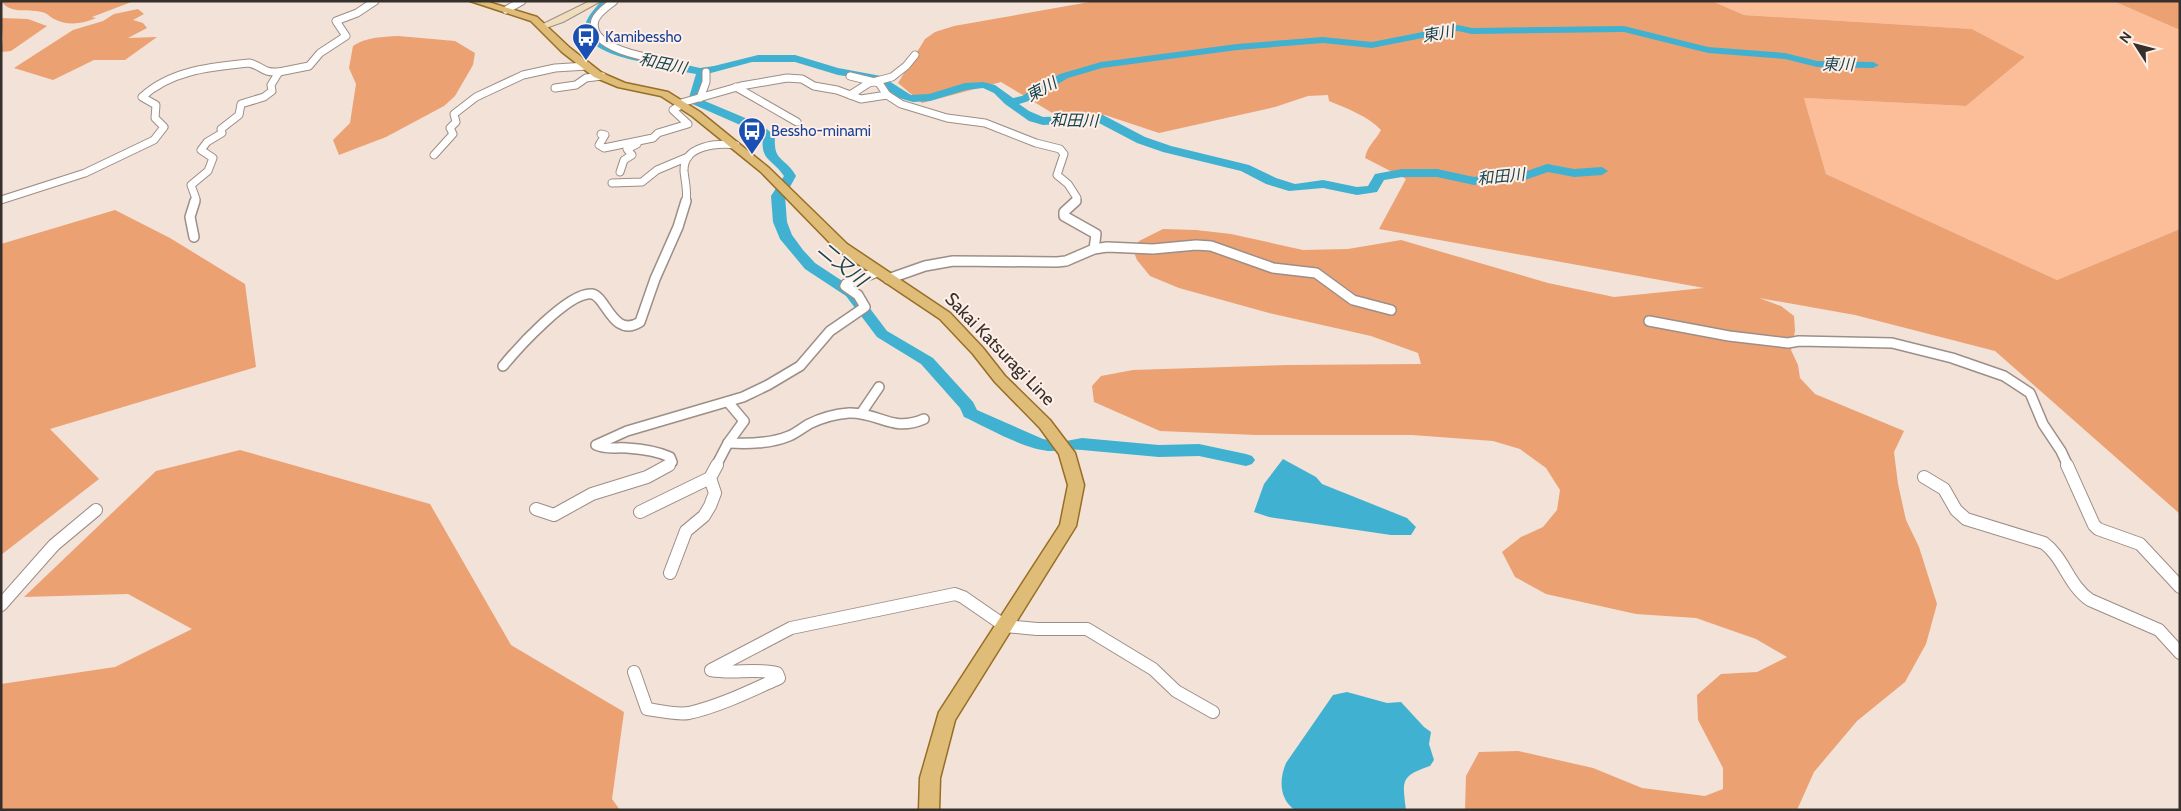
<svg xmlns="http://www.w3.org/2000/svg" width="2181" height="811" font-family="Cabin,'Noto Sans JP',sans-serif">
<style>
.green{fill:#fbbe99}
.forest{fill:#eca172}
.water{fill:#40b1d0}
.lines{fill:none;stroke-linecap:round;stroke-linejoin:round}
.river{fill:#40b1d0;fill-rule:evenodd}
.street-far2-casing{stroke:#9d8e86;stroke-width:9}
.street-far1-casing{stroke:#9d8e86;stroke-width:12}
.street-casing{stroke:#9d8e86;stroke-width:14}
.secondary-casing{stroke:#9d8e86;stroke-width:2}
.primary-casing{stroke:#986e24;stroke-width:3}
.street-far2{stroke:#fff;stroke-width:7}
.street-far1{stroke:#fff;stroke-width:9}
.street{stroke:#fff;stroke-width:12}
.secondary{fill:#f0ddbc;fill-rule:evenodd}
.primary{fill:#e0bc79;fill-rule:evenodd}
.labels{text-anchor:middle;stroke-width:4;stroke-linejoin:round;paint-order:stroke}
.far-transit-label{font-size:15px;fill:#164399;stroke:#ffefe6;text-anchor:start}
.far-water-label{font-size:16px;font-style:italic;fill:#144552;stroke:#ffefe6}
.street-label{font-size:18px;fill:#36302d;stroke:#ffefe6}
.water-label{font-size:19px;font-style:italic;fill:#144552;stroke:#ffefe6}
</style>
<rect width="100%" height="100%" fill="#f2e2d8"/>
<!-- green -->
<polygon class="green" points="1712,1 2113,1 2180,30 2180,229 2057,280 1826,174 1804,98 1966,106 2025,57 1972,29 1744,15"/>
<!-- forest -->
<g class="forest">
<path d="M 1,1 L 134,1 L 92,17 L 96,18 C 82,24 68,26 54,19 C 51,18 48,14 45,13 C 29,7 12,16 1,1 Z"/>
<path d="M 1095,1 L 1712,1 L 1744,15 L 1972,29 L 2025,57 L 1966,106 L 1804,98 L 1826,174 L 2057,280 L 2180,229 L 2180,514 L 1995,351 L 1855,315 L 1759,298 L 1781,306 L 1794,316 L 1795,331 L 1791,350 L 1798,365 L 1800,378 L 1815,394 L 1904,431 L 1894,452 L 1898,484 L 1906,520 L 1919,547 L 1937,604 L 1926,644 L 1905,682 L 1857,721 L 1814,772 L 1797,810 L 1465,810 L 1466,776 L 1479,752 L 1518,751 L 1593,768 L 1642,788 L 1705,796 L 1723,789 L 1723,768 L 1698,720 L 1697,695 L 1721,674 L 1757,672 L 1787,657 L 1756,639 L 1696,618 L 1636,614 L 1546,594 L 1515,577 L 1502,552 L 1521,537 L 1543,527 L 1557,510 L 1560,490 L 1546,468 L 1520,449 L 1493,441 L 1412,435 L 1256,435 L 1160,431 L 1094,402 L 1092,386 L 1101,376 L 1133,370 L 1287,365 L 1421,364 L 1418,353 L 1371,336 L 1269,313 L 1179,288 L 1150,276 L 1137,260 L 1133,250 L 1139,241 L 1163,229 L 1196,230 L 1231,234 L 1303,250 L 1348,249 L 1401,240 L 1548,283 L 1614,297 L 1704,288 L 1379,229 L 1406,179 L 1365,158 C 1367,146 1376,140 1381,130 C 1368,116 1346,108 1329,101 L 1328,95 L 1308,96 L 1275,107 L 1159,133 L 1105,115 L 1054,114 L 1001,82 L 922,103 L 898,83 L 925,39 L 935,32 L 954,26 Z"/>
<polygon points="2113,1 2180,1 2180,30"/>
<polygon points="138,9 144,14 133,20 143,23 147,28 128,38 157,37 125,60 94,60 53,80 14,68 73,30 103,21 114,14"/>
<polygon points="1,18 28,19 47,26 11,51 1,52 3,38"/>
<path d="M 398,36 L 455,41 L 475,53 L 473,65 L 455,96 L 444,106 L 386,137 L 339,155 L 333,140 L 350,123 L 356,84 L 349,68 L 353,46 C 366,37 382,37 398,36 Z"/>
<polygon points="115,210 170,238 245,284 256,367 50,429 99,479 1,555 1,244"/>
<polygon points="240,450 430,504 511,645 624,712 612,799 620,810 1,810 1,684 115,667 192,629 128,594 24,597 156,471"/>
</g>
<!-- water -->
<g class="water">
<polygon points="1283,459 1316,477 1322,484 1407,518 1416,527 1411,535 1391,535 1269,517 1254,512 1264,484"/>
<path d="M 1347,692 L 1387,703 L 1401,702 L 1424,727 L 1431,732 L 1429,744 L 1434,760 L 1430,766 C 1401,776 1402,780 1406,810 L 1295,810 C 1279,799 1279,779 1286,763 L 1333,695 Z"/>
</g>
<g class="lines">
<!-- river -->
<g class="river">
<path d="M 601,1 L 611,1 L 599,16 L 596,28 L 599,36 L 607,43 L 633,53 L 700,68 L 714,66 L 758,55 L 795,55 L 838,68 L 881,76 L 911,95 L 929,94 L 965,83 L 983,82 L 995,85 L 1013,98 L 1022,96 L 1060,74 L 1101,62 L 1237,44 L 1323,37 L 1372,42 L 1458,25 L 1472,28 L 1624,26 L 1708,47 L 1785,53 L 1817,61 L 1873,62 L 1879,65 L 1873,68 L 1817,67 L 1785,59 L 1708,53 L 1624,32 L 1472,34 L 1458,31 L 1372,48 L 1323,43 L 1237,50 L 1102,68 L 1068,78 L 1029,101 L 1019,104 L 1029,111 L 1043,117 L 1103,115 L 1145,137 L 1171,146 L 1249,165 L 1276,178 L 1295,184 L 1323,180 L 1357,187 L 1368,186 L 1375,174 L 1402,169 L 1437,169 L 1474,177 L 1500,171 L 1524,172 L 1547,164 L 1574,169 L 1602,167 L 1608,171 L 1602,175 L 1574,177 L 1548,172 L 1525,180 L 1500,179 L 1474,185 L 1437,177 L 1402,177 L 1384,180 L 1377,192 L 1357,195 L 1323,188 L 1289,191 L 1266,184 L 1241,171 L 1163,152 L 1137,143 L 1097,122 L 1043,125 L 1029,121 L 1005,104 L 994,93 L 983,88 L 966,90 L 930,101 L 913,102 L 899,98 L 873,80 L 838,75 L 795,62 L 752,62 L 707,74 L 700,99 L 762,125 L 775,136 C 773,163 785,156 796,176 L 785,196 L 787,222 L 792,235 L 803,250 L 815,263 L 856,290 L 887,331 L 933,358 L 973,402 L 977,410 L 1043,439 L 1060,442 L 1062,446 L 1060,450 C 1036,457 987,427 964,417 L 960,408 L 921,364 L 877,337 L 846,296 L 805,269 L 780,239 L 773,222 L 771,196 L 784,176 C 773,159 760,161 763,137 L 754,131 L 690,103 L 688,101 L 696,74 C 683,72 671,68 658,65 C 639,61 586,54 585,28 C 585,18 595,9 601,1 Z"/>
<polygon points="1082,438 1159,445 1199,444 1246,454 1252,456 1255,460 1252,464 1246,466 1199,456 1159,457 1082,450 1066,449 1064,445 1066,441"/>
</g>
<!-- street-far2 casing -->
<g class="street-far2-casing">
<g id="street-far2">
<path d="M 614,1 C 608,6 598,12 595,20 C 586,50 655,59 673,62"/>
<polyline points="506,10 522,1"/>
<polyline points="850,76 879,83 887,95 901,104 947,118 985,123 1036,143 1060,149 1064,154 1057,175 1068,184 1077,198 1076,202"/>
<polyline points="736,87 797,122"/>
<polyline points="555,88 576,85 586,78 602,76"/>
<polyline points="850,95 869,83 892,77 906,66 915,55"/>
<polyline points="700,98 706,82 706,72"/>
<polyline points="681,103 741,86 787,78 802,79 814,86 837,90 861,99 887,95"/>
<polyline points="601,134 605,135 599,145 604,148 653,138 658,133 688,124 673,110 682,104"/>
<polyline points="434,155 453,134 450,128 456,122 454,114 476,97 523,75 555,68 587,66"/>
<polyline points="620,172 624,160 632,155 627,149 637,144"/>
<polyline points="612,183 642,182 657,170 688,157"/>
<path d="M 1,200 L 85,173 L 154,140 L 164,127 L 155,118 L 156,105 L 142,97 C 171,70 211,67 249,63 C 263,66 261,73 279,72"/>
<polyline points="194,202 196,199 191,185 208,171 213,158 201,150 207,142 222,133 221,129 239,115 241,104 264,97 272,91 271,85 279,72 309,66 320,53 346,36 336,21 357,13 375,1"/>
<path d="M 686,202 C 688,191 685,182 684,171 C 683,145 717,143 736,145"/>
</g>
</g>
<!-- street-far1 casing -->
<g class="street-far1-casing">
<g id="street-far1">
<polyline points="1076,201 1064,212 1064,216 1096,234 1094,249"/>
<polyline points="194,237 190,217 195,201"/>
<polyline points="888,279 925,266 953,261 1057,262 1066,261 1094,249 1107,247 1153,249 1196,245 1211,246 1273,268 1316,273 1353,300 1391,310"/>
<polyline points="1649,321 1729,336 1788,343 1799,341 1892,343 1952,358 2004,376 2030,393 2043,424 2061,451 2068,466"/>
<path d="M 503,366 C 517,349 569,291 592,294 C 606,296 613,339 640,322 L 655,279 L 678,227 L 686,201"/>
<polyline points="862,412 879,387"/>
<path d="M 728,443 C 748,444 770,444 789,436 C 796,433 802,428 809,424 C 821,418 836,414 849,413 C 880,412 891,433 924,419"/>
<path d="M 667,466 L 672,462 L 670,457 C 657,451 642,449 627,448 C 616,447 606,450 596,445 L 627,431 L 743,397 L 768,385 L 800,366 L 830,331 L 865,307 L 858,295 L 845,286 L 846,284 L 877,272"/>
<polyline points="716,466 728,443 744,421 728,402"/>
</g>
</g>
<!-- street casing -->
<g class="street-casing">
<g id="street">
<polyline points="2067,465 2094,525 2098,529 2140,544 2180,587"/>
<path d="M 1924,477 L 1944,489 L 1956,510 L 1966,519 L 2044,543 C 2064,558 2069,586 2090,600 L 2159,630 L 2180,653"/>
<polyline points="536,509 554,515 592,494 647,477 669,465"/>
<polyline points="640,512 710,478"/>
<polyline points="670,573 686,531 704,516 710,506 715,493 710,478 717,465"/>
<polyline points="1,605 54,545 96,510"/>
<path d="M 634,672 L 647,709 C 660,711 676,715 689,713 C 720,706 750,691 779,678 L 777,673 C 755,668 733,674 711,670 L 791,628 L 955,594 L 963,597 L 1005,626 L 1037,629 L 1087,629 L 1153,669 L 1176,691 L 1213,712"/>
</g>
</g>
<!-- secondary casing -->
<g class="secondary-casing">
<polygon id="secondary" points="590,1 601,1 563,22 543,29 539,26"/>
</g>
<!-- primary casing -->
<g class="primary-casing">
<polygon id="primary" points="470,1 485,1 537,17 570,48 602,73 625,83 668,92 700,112 769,168 847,244 950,313 983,348 1005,376 1050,420 1075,453 1084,485 1076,526 955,720 940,778 939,810 919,810 920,778 939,712 1060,525 1068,485 1059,454 1040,428 995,382 973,354 940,319 837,250 761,172 692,116 661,96 618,87 594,77 562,52 531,21"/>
</g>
<!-- street-far2 -->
<use href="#street-far2" class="street-far2"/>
<!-- street-far1 -->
<use href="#street-far1" class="street-far1"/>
<!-- street -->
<use href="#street" class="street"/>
<!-- secondary -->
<use href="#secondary" class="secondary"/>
<!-- primary -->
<use href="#primary" class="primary"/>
</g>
<!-- icons -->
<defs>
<g id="bus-pin" transform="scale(1.4375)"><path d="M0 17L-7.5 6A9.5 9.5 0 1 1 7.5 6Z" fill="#1a4fb4" stroke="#ffefe6"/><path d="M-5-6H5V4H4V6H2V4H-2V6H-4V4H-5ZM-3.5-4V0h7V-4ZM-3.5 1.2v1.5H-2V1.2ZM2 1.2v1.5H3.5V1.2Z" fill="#fff"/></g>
</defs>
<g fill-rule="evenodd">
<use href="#bus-pin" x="586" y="37"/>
<use href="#bus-pin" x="752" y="131"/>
</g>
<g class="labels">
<!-- far-transit labels -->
<g class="far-transit-label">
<text x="605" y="42">Kamibessho</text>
<text x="771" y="136">Bessho-minami</text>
</g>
<!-- far-water labels -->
<g class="far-water-label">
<text transform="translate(1438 33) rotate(-10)" y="6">東川</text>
<text transform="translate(663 63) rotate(12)" y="6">和田川</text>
<text transform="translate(1838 64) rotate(1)" y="6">東川</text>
<text transform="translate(1041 89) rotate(-29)" y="6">東川</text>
<text transform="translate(1074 120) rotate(1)" y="6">和田川</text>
<text transform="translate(1501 176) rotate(-6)" y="6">和田川</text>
</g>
<!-- street labels -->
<g class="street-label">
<text transform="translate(1000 349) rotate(46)" y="6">Sakai Katsuragi Line</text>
</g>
<!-- water labels -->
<g class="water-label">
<text transform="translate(843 264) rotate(40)" y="7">二又川</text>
</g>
</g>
<!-- border -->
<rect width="2181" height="811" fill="none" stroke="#36302d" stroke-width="5"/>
<!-- north arrow -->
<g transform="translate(2136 45) rotate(306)" stroke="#ffefe6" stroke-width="4" paint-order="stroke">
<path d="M0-4L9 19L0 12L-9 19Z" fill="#36302d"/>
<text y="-8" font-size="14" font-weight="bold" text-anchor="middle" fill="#36302d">N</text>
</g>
</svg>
